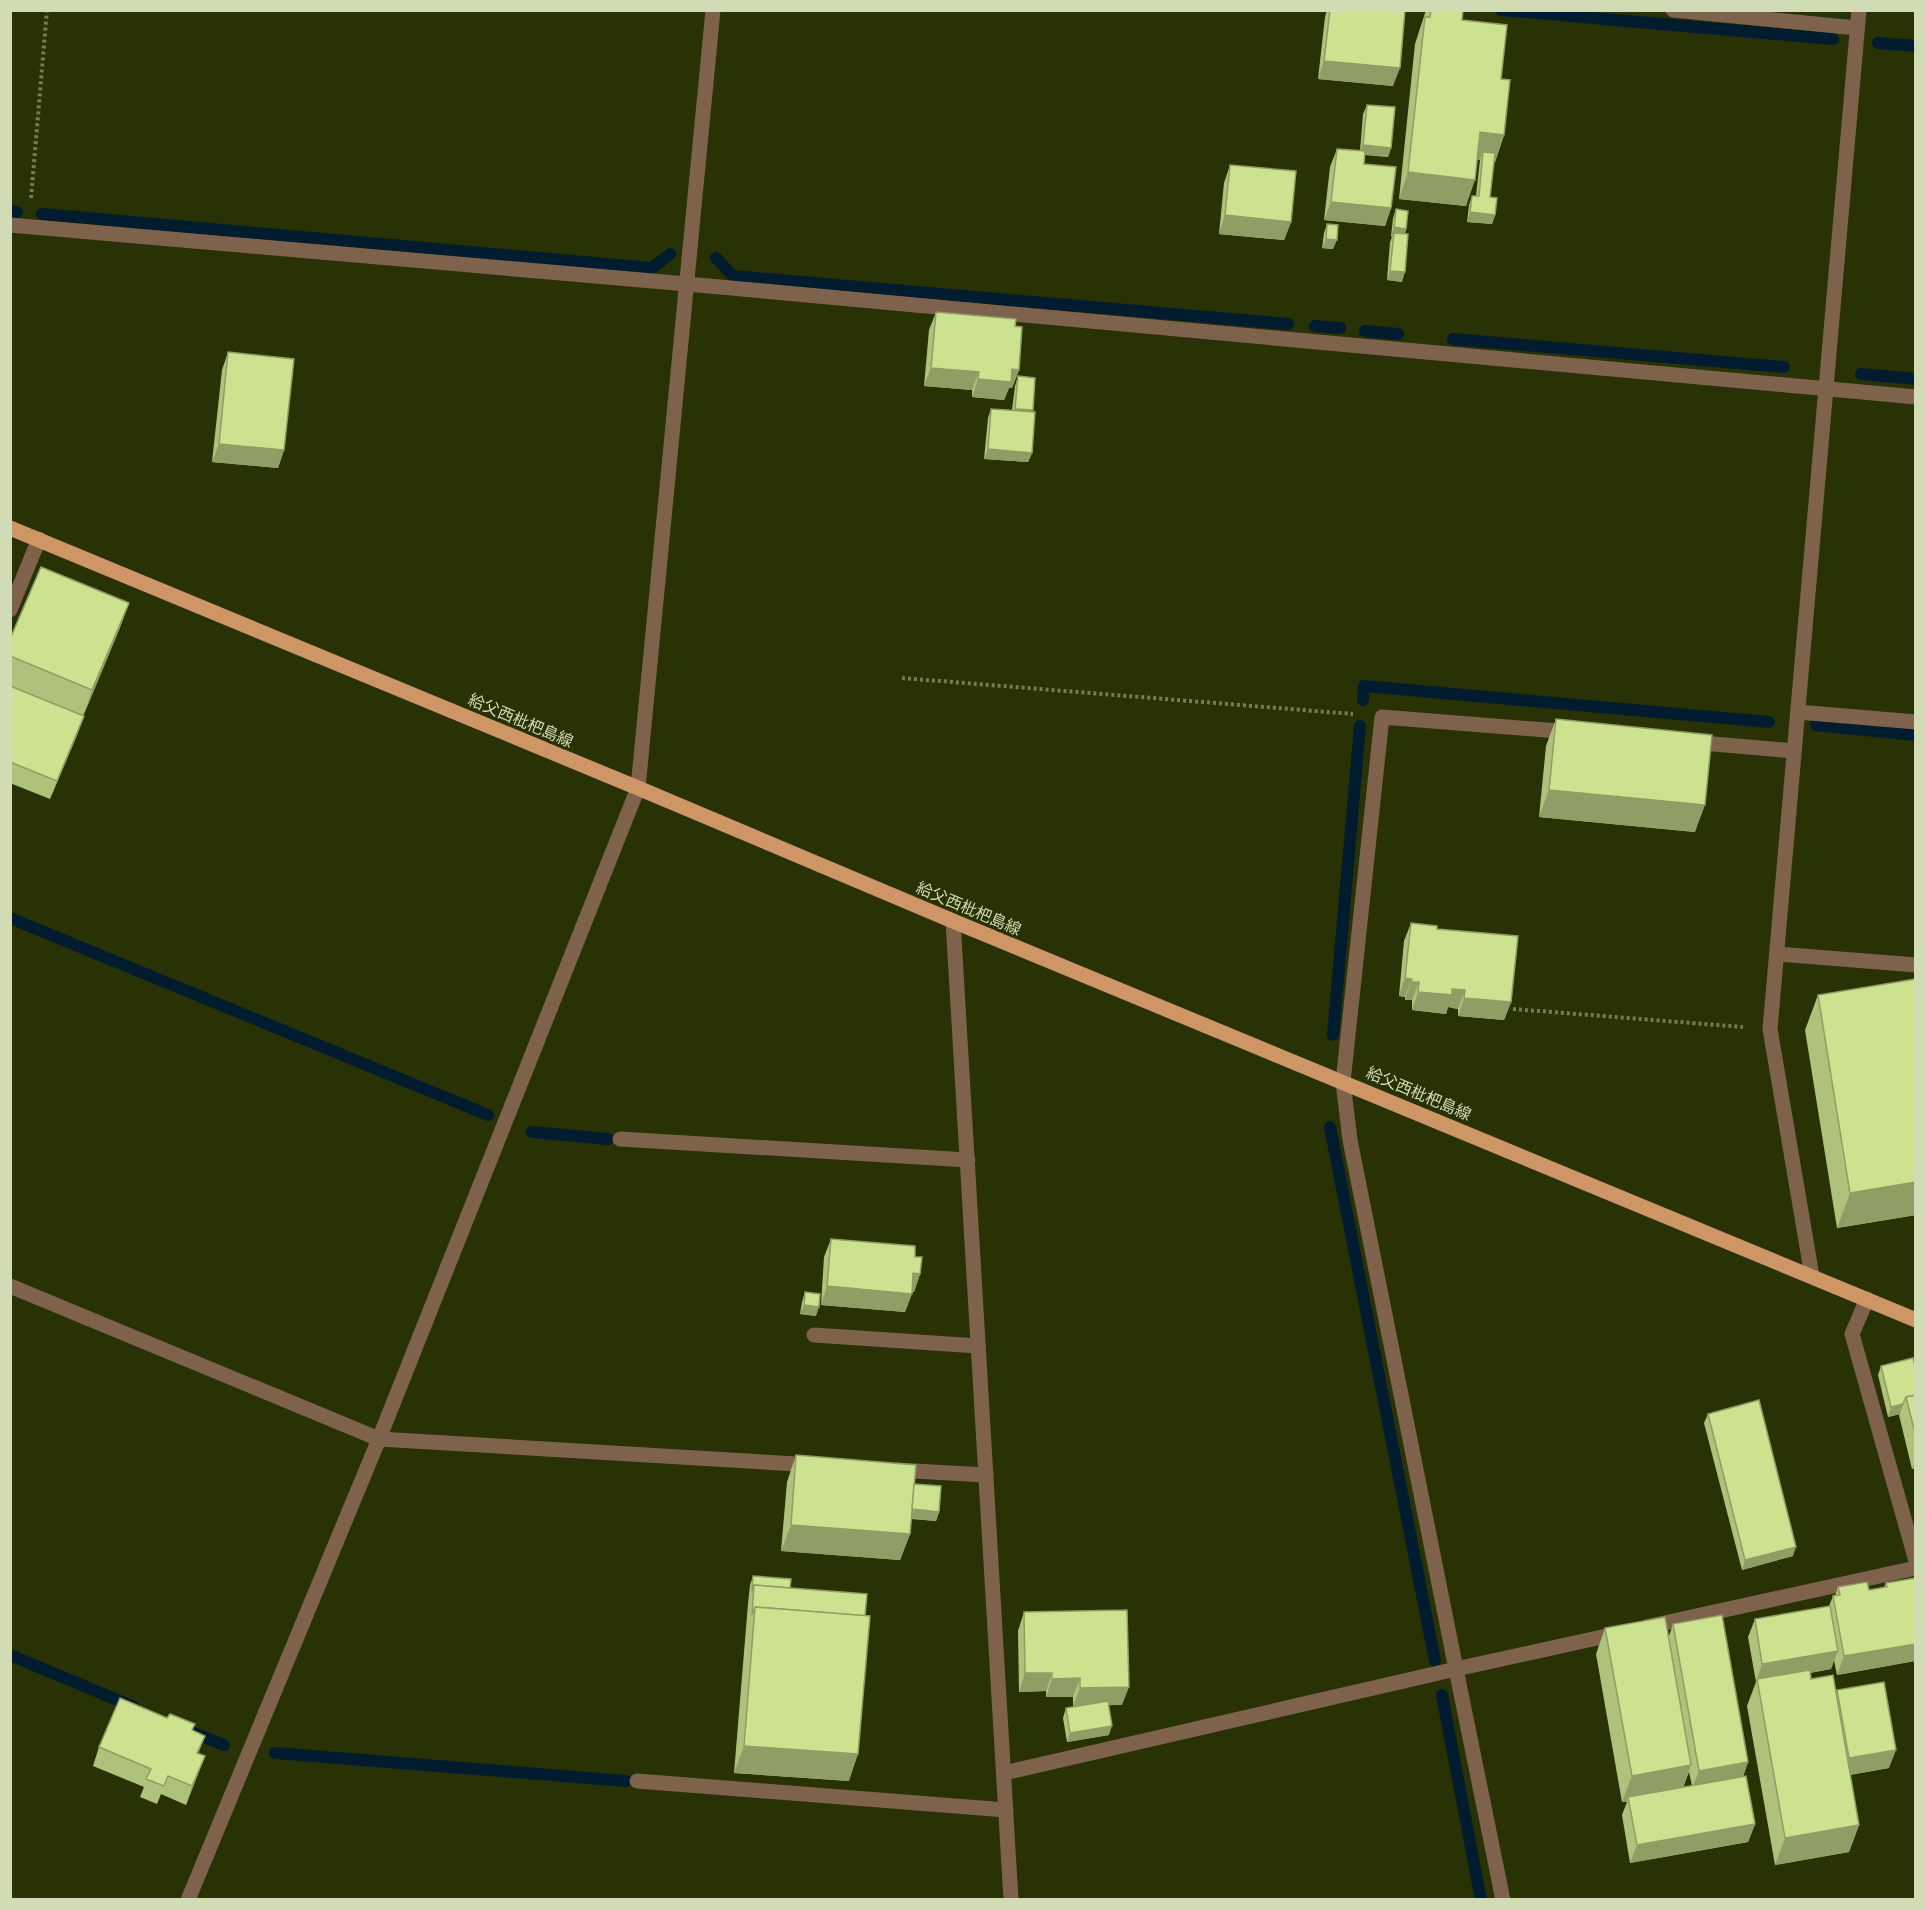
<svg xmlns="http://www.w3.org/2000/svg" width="1926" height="1910" font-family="'Golos Text','Noto Sans JP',sans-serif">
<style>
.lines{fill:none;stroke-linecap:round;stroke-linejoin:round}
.stream{stroke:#011c2e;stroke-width:12}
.path{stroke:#737d52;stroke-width:4;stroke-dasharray:3 3;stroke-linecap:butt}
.minor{stroke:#7e624c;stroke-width:15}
.major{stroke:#ce9667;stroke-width:15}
.wall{fill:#afc27b;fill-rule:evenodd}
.shaded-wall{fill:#8f9e64}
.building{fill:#cce28f;stroke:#8f9e64;stroke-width:1.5}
.labels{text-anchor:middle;stroke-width:6;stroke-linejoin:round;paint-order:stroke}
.street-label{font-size:16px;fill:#d1dcb4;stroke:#293205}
</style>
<rect width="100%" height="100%" fill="#293205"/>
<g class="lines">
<!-- stream -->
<g class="stream">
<polyline points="1501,10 1833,39"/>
<polyline points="1878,43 1916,46"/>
<polyline points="10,211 17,212"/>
<polyline points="42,214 652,268 670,254"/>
<polyline points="716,258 733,276 1288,324"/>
<polyline points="1315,326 1340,328"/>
<polyline points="1365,331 1398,334"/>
<polyline points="1453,339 1784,367"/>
<polyline points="1861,374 1916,379"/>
<polyline points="1363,700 1364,686 1769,722"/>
<polyline points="1816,725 1916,735"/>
<polyline points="10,918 488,1115"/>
<polyline points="1333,1035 1360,726"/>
<polyline points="1330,1127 1435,1661"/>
<polyline points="532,1132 608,1139"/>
<polyline points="10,1655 134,1707"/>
<polyline points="1442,1695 1481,1900"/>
<polyline points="189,1731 224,1745"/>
<polyline points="275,1753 626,1781"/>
</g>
<!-- path -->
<g class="path">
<polyline points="31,198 47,10"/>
<polyline points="902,678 1353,714"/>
<polyline points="1513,1009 1743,1027"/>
</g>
<!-- minor -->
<g class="minor">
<polyline points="1673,10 1857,28"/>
<polyline points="10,225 687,284 1916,397"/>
<polyline points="10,610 39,539"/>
<polyline points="1798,712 1916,722"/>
<polyline points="1571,732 1382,717 1343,1082 1350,1140 1456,1669 1620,1633"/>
<polyline points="1691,742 1794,751"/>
<polyline points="953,921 1011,1900"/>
<polyline points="1777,954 1916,965"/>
<polyline points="620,1139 968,1160"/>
<polyline points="1812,1276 1770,1029 1859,10"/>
<polyline points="10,1286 379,1439 813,1465"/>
<polyline points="1867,1299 1852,1334 1916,1561"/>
<polyline points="814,1335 978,1346"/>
<polyline points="896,1470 986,1475"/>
<polyline points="1646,1627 1916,1568"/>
<polyline points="1004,1773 1456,1669 1503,1900"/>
<polyline points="637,1781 1006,1810"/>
<polyline points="188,1900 379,1439 638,788 713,10"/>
</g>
<!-- major -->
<polyline class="major" points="10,528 638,788 953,921 1916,1320"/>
</g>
<!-- wall -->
<g class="wall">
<polygon points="1327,10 1405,10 1393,86 1318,79 1325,17"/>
<polygon points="1426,10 1463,10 1462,20 1501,79 1504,135 1495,162 1494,162 1490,197 1495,215 1492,224 1467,222 1469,205 1472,196 1476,196 1480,160 1477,160 1466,206 1399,199 1415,44"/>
<polygon points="1367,105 1391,148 1388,157 1365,155 1364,164 1391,208 1385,226 1324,220 1330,167 1337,149 1360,151 1363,114"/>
<polygon points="1230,165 1291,222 1284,240 1219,234 1224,183"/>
<polygon points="1396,209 1406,229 1405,234 1402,282 1387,280 1390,242 1392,237 1391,236 1393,218"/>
<polygon points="1327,224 1333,249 1322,248 1324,233"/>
<polygon points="936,312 1015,326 1019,370 1012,388 1009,388 1004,400 972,397 972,390 924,386 929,330"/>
<polygon points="228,352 284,450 278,468 212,462 222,370"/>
<polygon points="1018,376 1032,412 1032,453 1028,462 984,459 988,418 991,409 1012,410 1015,386"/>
<polygon points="129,603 119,630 83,716 84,716 77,735 50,799 10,783 10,639"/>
<polygon points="1556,719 1695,832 1539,817 1546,746"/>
<polygon points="1411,923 1437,929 1511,1002 1504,1020 1458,1016 1458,1009 1448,1007 1446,1014 1412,1010 1412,1000 1405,1000 1405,997 1399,996 1404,941"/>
<polygon points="1916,979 1916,1215 1837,1228 1805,1030 1818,995"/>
<polygon points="831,1239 915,1257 920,1274 914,1292 912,1292 905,1312 821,1305 824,1257"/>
<polygon points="805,1292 816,1316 800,1314 802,1302"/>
<polygon points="1881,1366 1916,1369 1916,1468 1912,1469 1899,1415 1900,1414 1888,1417 1878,1375"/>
<polygon points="1708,1414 1793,1556 1742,1570 1704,1423"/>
<polygon points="796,1455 914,1484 939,1512 936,1521 911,1519 910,1534 900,1560 781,1551 787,1482"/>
<polygon points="753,1576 790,1588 849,1781 734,1773 748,1604 750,1585"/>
<polygon points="1916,1578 1916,1670 1914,1664 1915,1661 1837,1675 1834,1660 1831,1669 1810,1673 1811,1679 1836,1693 1837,1690 1889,1768 1850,1775 1859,1825 1849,1852 1775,1865 1747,1706 1756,1682 1748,1637 1755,1619 1829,1606 1833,1596 1835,1596 1838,1587 1869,1590 1884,1587 1886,1583"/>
<polygon points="1024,1612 1122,1705 1109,1705 1109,1735 1067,1742 1063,1718 1066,1708 1081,1706 1073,1706 1073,1697 1046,1697 1046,1691 1019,1692 1018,1631"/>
<path d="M 1673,1624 L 1748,1762 L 1743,1777 L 1755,1824 L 1748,1842 L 1630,1863 L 1622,1815 L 1627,1802 L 1622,1802 L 1596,1654 L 1605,1628 L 1669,1636 ZM 1689,1772 L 1692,1786 L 1683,1787 Z"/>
<polygon points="167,1718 195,1724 192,1731 205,1736 198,1754 205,1756 186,1805 161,1794 157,1804 140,1797 144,1787 93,1766 99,1747"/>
</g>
<!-- shaded-wall -->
<g class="shaded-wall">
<polygon points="1324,61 1400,68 1393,86 1318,79"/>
<polygon points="1480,132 1504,135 1495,162 1483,160 1483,152 1480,160 1471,159"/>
<polygon points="1363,145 1391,148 1388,157 1359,154"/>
<polygon points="1408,172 1475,180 1466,206 1399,199"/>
<polygon points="1331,202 1391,208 1385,226 1324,220"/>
<polygon points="1470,212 1495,215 1492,224 1467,222"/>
<polygon points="1225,215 1291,222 1284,240 1219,234"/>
<polygon points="1394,227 1406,229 1403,238 1394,233 1392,237 1391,236"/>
<polygon points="1326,239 1337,240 1333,249 1322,248"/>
<polygon points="1390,271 1405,272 1402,282 1387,280"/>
<polygon points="931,368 979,372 972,390 924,386"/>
<polygon points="1012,369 1019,370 1012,388 1009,388 1004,400 972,397 978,379"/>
<polygon points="1015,409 1033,410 1029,420 1012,418"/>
<polygon points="219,444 284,450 278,468 212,462"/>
<polygon points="988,449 1032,453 1028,462 984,459"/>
<polygon points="129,603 119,630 83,717 92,690"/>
<polygon points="84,716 77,735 50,799 57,781"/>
<polygon points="1549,790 1705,805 1695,832 1539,817"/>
<polygon points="1405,978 1412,979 1405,997 1399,996"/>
<polygon points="1411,982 1419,982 1412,1000 1405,1000"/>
<polygon points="1452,989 1465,990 1458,1009 1448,1007 1446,1014 1412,1010 1418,992"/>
<polygon points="1464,998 1511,1002 1504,1020 1458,1016"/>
<polygon points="1916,1182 1916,1215 1837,1228 1850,1193"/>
<polygon points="913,1273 920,1274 914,1292 907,1291"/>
<polygon points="827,1286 912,1294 905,1312 821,1305"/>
<polygon points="804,1305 819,1307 816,1316 800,1314"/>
<polygon points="1903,1404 1900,1414 1888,1417 1891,1407"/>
<polygon points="1916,1459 1916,1468 1912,1469"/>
<polygon points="911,1509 939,1512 936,1521 907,1518"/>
<polygon points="791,1525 910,1534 900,1560 781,1551"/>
<polygon points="1796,1547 1793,1556 1742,1570 1745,1560"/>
<polygon points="1916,1644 1915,1661 1837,1675 1844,1656"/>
<polygon points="1838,1651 1831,1669 1758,1682 1757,1679 1762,1664"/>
<polygon points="1025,1673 1052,1673 1046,1691 1019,1692"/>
<polygon points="1080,1678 1073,1697 1046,1697 1052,1679"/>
<polygon points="1129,1687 1122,1705 1073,1706 1080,1688"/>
<polygon points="1112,1726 1109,1735 1067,1742 1070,1733"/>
<polygon points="744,1746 858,1754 849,1781 734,1773"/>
<polygon points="1896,1750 1889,1768 1842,1776 1849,1758"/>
<polygon points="205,1756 198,1774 186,1805 192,1786"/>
<polygon points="1748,1762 1741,1781 1692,1789 1699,1771"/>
<polygon points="1691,1765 1682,1792 1628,1797 1627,1802 1622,1802 1632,1776"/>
<polygon points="1755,1824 1748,1842 1630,1863 1637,1845"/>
<polygon points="1859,1825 1849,1852 1775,1865 1785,1838"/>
</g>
<!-- building -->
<g class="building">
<polygon points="1330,10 1405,10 1400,68 1324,61"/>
<polygon points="1431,10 1463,10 1462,20 1507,25 1501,79 1510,80 1504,135 1480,132 1475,180 1408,172 1425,17 1430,17"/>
<polygon points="1367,105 1395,107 1391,148 1363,145"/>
<polygon points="1337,149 1365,151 1364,164 1396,167 1391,208 1331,202"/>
<polygon points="1483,152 1495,153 1490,197 1497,198 1495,215 1470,212 1472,196 1479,196"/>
<polygon points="1230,165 1296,171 1291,222 1225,215"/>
<polygon points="1396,209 1408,211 1406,229 1394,227"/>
<polygon points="1327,224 1338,225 1337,240 1326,239"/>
<polygon points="1394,233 1408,234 1405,272 1390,271"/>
<polygon points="936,312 1016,319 1015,326 1022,327 1019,370 1012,369 1011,382 978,379 979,372 931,368"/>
<polygon points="228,352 294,359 284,450 219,444"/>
<polygon points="1018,376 1035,378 1033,410 1015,409"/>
<polygon points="991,409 1035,412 1032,453 988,449"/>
<polygon points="41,567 129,603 92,690 10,656 10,639"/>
<polygon points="10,686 84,716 57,781 10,762"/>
<polygon points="1556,719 1712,735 1705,805 1549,790"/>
<polygon points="1411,923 1437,926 1437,929 1518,936 1511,1002 1464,998 1465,990 1452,989 1452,995 1418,992 1419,982 1411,982 1412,979 1405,978"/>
<polygon points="1916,979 1916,1182 1850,1193 1818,995"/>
<polygon points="831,1239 915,1246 915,1257 922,1257 920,1274 913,1273 912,1294 827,1286"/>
<polygon points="805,1292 820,1294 819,1307 804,1305"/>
<polygon points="1913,1358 1916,1369 1916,1395 1906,1397 1903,1404 1891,1407 1881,1366"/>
<polygon points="1916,1395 1916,1437 1906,1397"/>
<polygon points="1759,1400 1796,1547 1745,1560 1708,1414"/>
<polygon points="796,1455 916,1465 910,1534 791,1525"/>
<polygon points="914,1484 941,1486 939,1512 912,1509"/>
<polygon points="753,1576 791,1579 790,1588 754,1585 752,1592"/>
<polygon points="1916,1578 1916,1644 1844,1656 1833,1596 1840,1595 1838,1587 1867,1582 1869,1590 1887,1587 1886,1583"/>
<polygon points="754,1585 867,1594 865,1616 755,1607 752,1615"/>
<polygon points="1830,1606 1838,1651 1762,1664 1755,1619"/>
<polygon points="755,1607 870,1616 858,1754 744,1746"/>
<polygon points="1127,1610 1129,1687 1080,1688 1080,1678 1052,1679 1052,1673 1025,1673 1024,1612"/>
<polygon points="1722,1615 1748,1762 1699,1771 1673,1624"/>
<polygon points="1665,1617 1691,1765 1632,1776 1605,1628"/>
<polygon points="1810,1670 1811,1679 1833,1675 1859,1825 1785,1838 1757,1679"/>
<polygon points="1884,1682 1896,1750 1849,1758 1837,1690"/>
<polygon points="120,1698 167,1718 170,1714 195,1724 192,1730 205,1736 197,1753 205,1756 192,1786 168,1776 164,1786 146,1779 151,1769 99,1747"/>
<polygon points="1108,1701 1112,1726 1070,1733 1066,1708"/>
<polygon points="1746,1776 1755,1824 1637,1845 1628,1797"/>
</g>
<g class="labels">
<!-- street labels -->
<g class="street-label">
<text transform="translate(521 720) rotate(23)" y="6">給父西枇杷島線</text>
<text transform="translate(969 908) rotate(23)" y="6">給父西枇杷島線</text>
<text transform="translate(1419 1093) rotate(23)" y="6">給父西枇杷島線</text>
</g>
</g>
<!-- border -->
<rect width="1926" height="1910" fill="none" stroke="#d1dcb4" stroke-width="24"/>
</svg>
